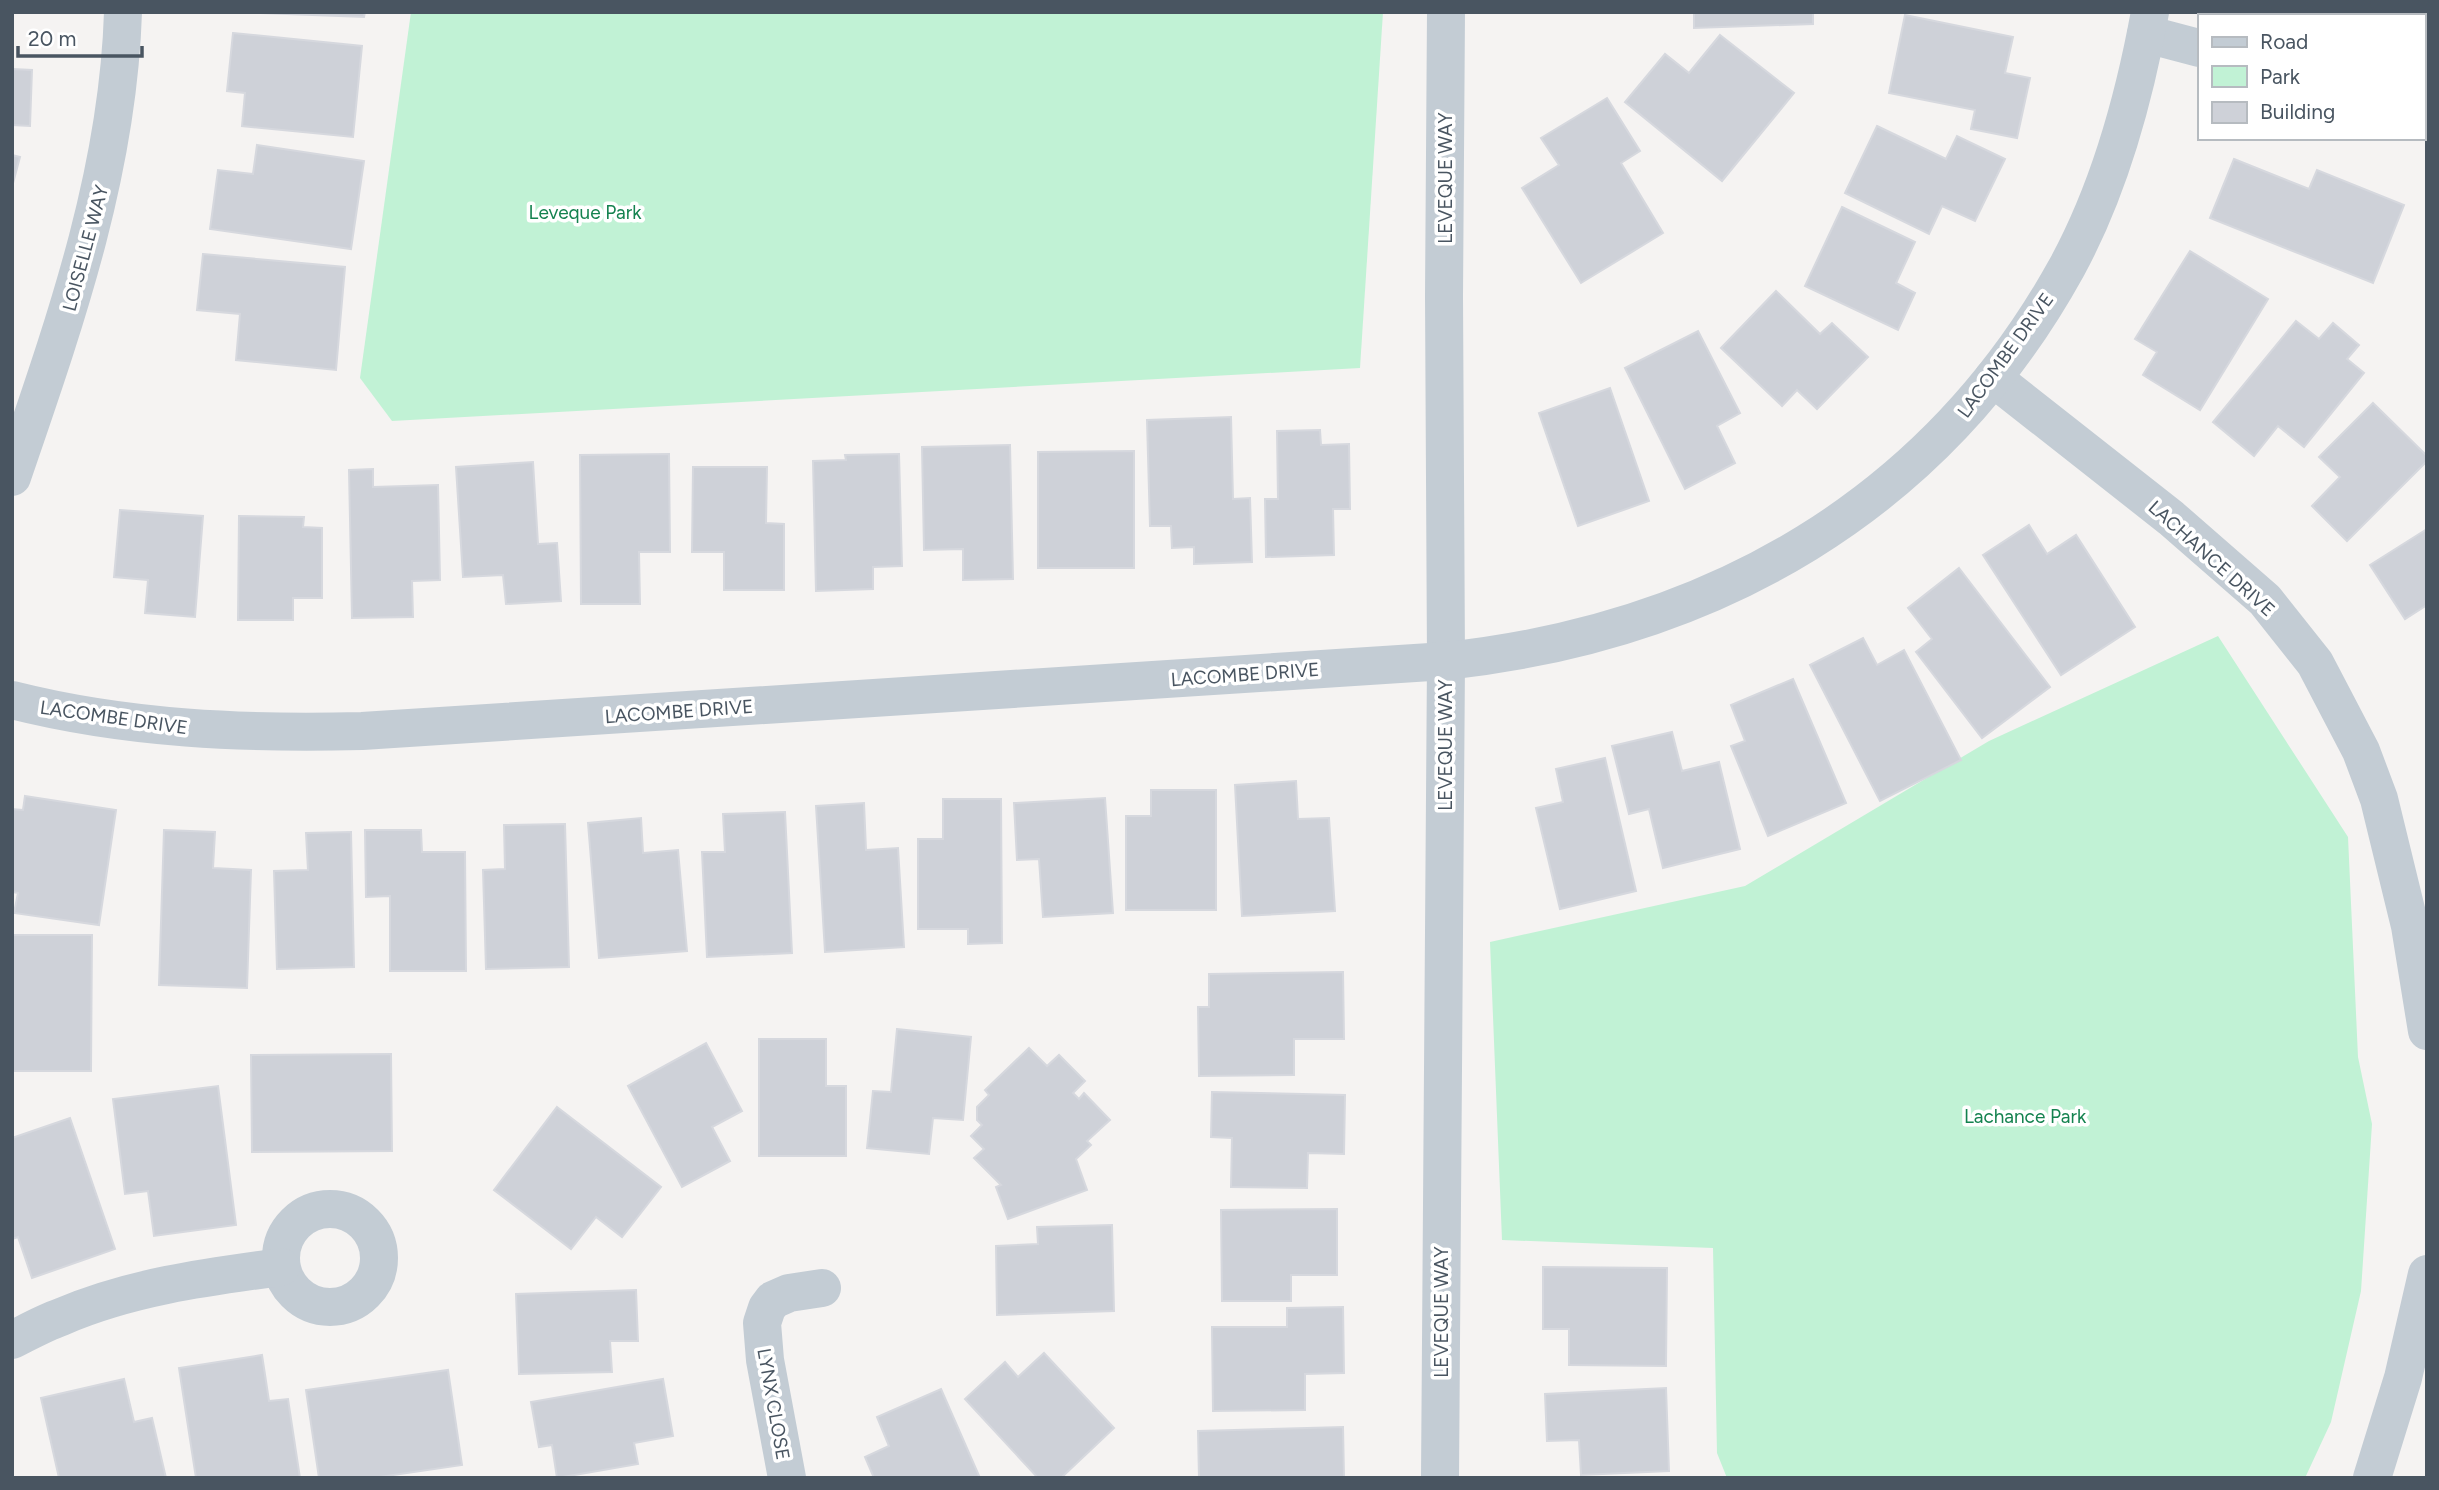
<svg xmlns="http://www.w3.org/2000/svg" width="2439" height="1490" font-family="Figtree,sans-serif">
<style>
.green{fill:#c1f2d5}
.building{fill:#ced1d8;stroke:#d6d8de;stroke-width:2}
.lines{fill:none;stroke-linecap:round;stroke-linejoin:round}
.minor{stroke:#c3ccd4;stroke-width:38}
.tertiary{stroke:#c3ccd4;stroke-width:38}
.labels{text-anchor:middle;stroke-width:7;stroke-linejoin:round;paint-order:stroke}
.street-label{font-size:19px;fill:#495561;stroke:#fff}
.park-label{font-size:19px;fill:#14824f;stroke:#fff}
</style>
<rect width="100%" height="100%" fill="#f5f3f2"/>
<!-- green -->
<g class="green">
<polygon points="411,12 1383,12 1360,368 392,421 360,378"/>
<polygon points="2218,636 2348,837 2358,1057 2372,1124 2361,1291 2331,1422 2305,1478 1727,1478 1717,1453 1713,1248 1502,1240 1490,942 1745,886 1989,741"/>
</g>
<!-- building -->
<g class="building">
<polygon points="235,12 365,12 364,17"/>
<polygon points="1694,12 1813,12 1813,24 1694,28"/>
<polygon points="1905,15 2013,37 2005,73 2030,78 2017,138 1971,129 1975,110 1889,93"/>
<polygon points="233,33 362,46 353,137 242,126 245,93 227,91"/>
<polygon points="1720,35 1794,93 1722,181 1625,102 1665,54 1689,73"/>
<polygon points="12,69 32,70 30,126 12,125"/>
<polygon points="1607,98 1640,151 1621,163 1663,233 1581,283 1522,188 1559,165 1541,138"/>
<polygon points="1877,126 1946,159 1957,136 2005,159 1975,221 1942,206 1929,234 1845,193"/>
<polygon points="257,145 364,161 351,249 210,229 218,170 253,174"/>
<polygon points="12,155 20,157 12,187"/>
<polygon points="2234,159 2309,189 2317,170 2404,205 2373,283 2210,218"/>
<polygon points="1842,207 1915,242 1896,283 1915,293 1898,330 1805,286"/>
<polygon points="2190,251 2268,299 2200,410 2143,375 2157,352 2135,339"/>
<polygon points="203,254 345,267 336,370 236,360 240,314 197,310"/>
<polygon points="1776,291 1820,334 1832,323 1868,357 1817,409 1797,390 1782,406 1721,348"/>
<polygon points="2296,321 2319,339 2333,323 2359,345 2347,359 2364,373 2304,447 2278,426 2254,456 2213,422"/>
<polygon points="1698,331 1740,413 1717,426 1735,463 1685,489 1625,368"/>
<polygon points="1610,388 1649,501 1578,526 1539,413"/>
<polygon points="2373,403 2427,456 2427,461 2347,541 2312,506 2340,477 2319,457"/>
<polygon points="1231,417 1233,499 1250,498 1252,562 1194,564 1194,547 1172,548 1171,526 1150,526 1147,420"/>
<polygon points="1320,430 1321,445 1349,444 1350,509 1333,509 1334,555 1266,557 1265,499 1278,499 1277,431"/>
<polygon points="1010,445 1013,579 963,580 963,549 924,550 922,447"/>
<polygon points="1134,451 1134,568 1038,568 1038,452"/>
<polygon points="669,454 670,552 639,552 640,604 581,604 580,455"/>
<polygon points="899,454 902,566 873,567 873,589 816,591 813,461 846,460 845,455"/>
<polygon points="533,462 538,544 557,543 561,601 506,604 503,575 463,577 456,467"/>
<polygon points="693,467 767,467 766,523 784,524 784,590 724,590 724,552 692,552"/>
<polygon points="373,469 373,487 438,485 440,580 412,581 413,617 352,618 349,470"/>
<polygon points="120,510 203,516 195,617 145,613 148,580 114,577"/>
<polygon points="239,516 304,517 303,527 322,528 322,598 293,598 293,620 238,620"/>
<polygon points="2029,525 2047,554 2076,535 2135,627 2061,675 1983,555"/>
<polygon points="2427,529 2427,605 2405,619 2370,565"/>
<polygon points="1959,568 2050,687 1982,738 1916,652 1932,639 1908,608"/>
<polygon points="1863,638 1877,665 1904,650 1961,760 1880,801 1810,665"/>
<polygon points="1793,679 1846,803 1768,836 1731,746 1745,741 1731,705"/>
<polygon points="1672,732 1682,771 1719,762 1740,849 1663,868 1649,809 1629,814 1612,746"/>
<polygon points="1605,758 1636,891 1560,909 1536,808 1563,802 1556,769"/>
<polygon points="1296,781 1298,819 1329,818 1335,911 1242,916 1235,785"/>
<polygon points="1151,790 1216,790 1216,910 1126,910 1126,816 1151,816"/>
<polygon points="25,796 116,810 99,925 14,913 18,893 12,892 12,809 23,810"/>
<polygon points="1105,798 1113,913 1043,917 1039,859 1017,860 1014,803"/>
<polygon points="943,799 1001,799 1002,943 968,944 968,929 918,929 918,839 943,839"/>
<polygon points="864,803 866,850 898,848 904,947 825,952 816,806"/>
<polygon points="785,812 792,953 707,957 702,852 725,852 723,814"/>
<polygon points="641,818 643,853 678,850 687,951 599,958 588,823"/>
<polygon points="565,824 569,967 486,969 483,870 505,869 504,825"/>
<polygon points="164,830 215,832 213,868 251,870 247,988 159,985"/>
<polygon points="365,830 421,830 422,852 465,852 466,971 390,971 390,896 366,897"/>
<polygon points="351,832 354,967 277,969 274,871 308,870 306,833"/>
<polygon points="12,935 92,935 91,1071 12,1071"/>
<polygon points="1343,972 1344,1039 1294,1039 1294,1075 1199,1076 1198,1007 1209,1007 1209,974"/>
<polygon points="897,1029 971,1037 963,1120 933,1118 929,1154 867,1148 873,1091 891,1092"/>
<polygon points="759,1039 826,1039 826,1086 846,1086 846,1156 759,1156"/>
<polygon points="706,1043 742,1111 712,1127 730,1161 682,1187 628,1086"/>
<polygon points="1029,1048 1047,1066 1059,1055 1085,1081 1073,1093 1079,1099 1084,1093 1110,1120 1087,1141 1091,1145 1076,1159 1087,1190 1008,1219 996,1187 1001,1185 974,1158 984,1149 971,1136 982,1125 977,1120 977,1107 989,1095 985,1090"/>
<polygon points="391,1054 392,1151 252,1152 251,1055"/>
<polygon points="218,1086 236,1225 154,1236 148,1191 125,1194 113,1099"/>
<polygon points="1212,1092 1345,1095 1344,1154 1308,1153 1307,1188 1231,1187 1232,1138 1211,1137"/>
<polygon points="557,1107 661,1187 622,1237 596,1217 571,1249 494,1190"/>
<polygon points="70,1118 115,1249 32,1278 18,1237 12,1239 12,1138"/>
<polygon points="1337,1209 1337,1275 1291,1275 1291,1301 1222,1301 1221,1210"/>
<polygon points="1112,1225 1114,1311 997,1315 996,1246 1038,1244 1037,1227"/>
<polygon points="1543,1267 1667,1268 1666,1366 1569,1365 1569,1329 1543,1329"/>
<polygon points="636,1290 638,1341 610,1341 612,1372 519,1374 516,1294"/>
<polygon points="1343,1307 1344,1373 1305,1374 1305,1410 1213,1411 1212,1327 1287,1327 1287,1308"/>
<polygon points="1044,1353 1114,1428 1061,1478 1038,1478 965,1399 1005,1362 1018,1377"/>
<polygon points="262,1355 269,1401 288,1399 300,1478 196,1478 179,1368"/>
<polygon points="448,1370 462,1465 373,1478 319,1478 306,1390"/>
<polygon points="124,1379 134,1422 152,1418 166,1478 59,1478 41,1398"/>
<polygon points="663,1379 673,1436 634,1443 638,1464 557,1478 552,1445 539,1447 531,1402"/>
<polygon points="1666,1388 1669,1471 1581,1475 1579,1440 1547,1441 1545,1394"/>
<polygon points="941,1389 980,1478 874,1478 865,1457 889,1446 877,1417"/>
<polygon points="1343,1427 1344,1478 1199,1478 1198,1431"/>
</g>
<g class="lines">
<!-- minor -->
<g class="minor">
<polyline points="2146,34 2199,48"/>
<polyline points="2423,102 2427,103"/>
<polyline points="1993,378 2171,518 2265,600 2315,663 2361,751 2379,799 2410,926 2427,1031"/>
<path d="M 12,477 C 64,325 118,174 123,12"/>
<circle cx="330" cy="1258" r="49"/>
<path d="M 12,1340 C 28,1332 44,1323 61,1317 C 130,1287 207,1277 281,1267"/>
<polyline points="787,1478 765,1360 762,1323 767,1308 773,1300 789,1293 822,1288"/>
<polyline points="1440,1478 1446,661 1444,296 1446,12"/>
<polyline points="2372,1478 2403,1378 2427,1274"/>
</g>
<!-- tertiary -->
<path class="tertiary" d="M 12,700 C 127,729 245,734 362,731 L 1446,661 C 1713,632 1935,506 2067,267 C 2110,188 2134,100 2150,12"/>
</g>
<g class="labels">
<!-- street labels -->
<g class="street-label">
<text transform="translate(1445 178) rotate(-90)" y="7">LEVEQUE WAY</text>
<text transform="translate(85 248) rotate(-75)" y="7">LOISELLE WAY</text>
<text transform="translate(2005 355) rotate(-54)" y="7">LACOMBE DRIVE</text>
<text transform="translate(2212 558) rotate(42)" y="7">LACHANCE DRIVE</text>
<text transform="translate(1245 674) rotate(-4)" y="7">LACOMBE DRIVE</text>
<text transform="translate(679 711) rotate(-4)" y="7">LACOMBE DRIVE</text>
<text transform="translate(114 717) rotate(8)" y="7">LACOMBE DRIVE</text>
<text transform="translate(1445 745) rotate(-90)" y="7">LEVEQUE WAY</text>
<text transform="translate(1441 1312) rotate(-90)" y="7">LEVEQUE WAY</text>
<text transform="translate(774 1404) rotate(80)" y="7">LYNX CLOSE</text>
</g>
<!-- park labels -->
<g class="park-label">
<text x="585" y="219">Leveque Park</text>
<text x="2025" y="1123">Lachance Park</text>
</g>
</g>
<!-- border -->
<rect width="2439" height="1490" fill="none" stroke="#495561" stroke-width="28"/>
<!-- legend -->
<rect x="2198" y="14" width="228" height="126" fill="#ffffff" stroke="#b6bbc0" stroke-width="2"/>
<rect x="2212" y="37" width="35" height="10" fill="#c3ccd4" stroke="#b6bbc0" stroke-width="2"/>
<text x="2260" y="49" font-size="21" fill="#495561">Road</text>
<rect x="2212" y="66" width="35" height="21" fill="#c1f2d5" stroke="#b6bbc0" stroke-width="2"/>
<text x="2260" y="84" font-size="21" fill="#495561">Park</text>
<rect x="2212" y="102" width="35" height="21" fill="#ced1d8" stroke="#b6bbc0" stroke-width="2"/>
<text x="2260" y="119" font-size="21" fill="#495561">Building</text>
<!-- scale -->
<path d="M18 46v10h124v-10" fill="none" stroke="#495561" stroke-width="3.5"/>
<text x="28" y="46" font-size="21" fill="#495561" stroke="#ffffff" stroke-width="5" paint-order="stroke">20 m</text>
</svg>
